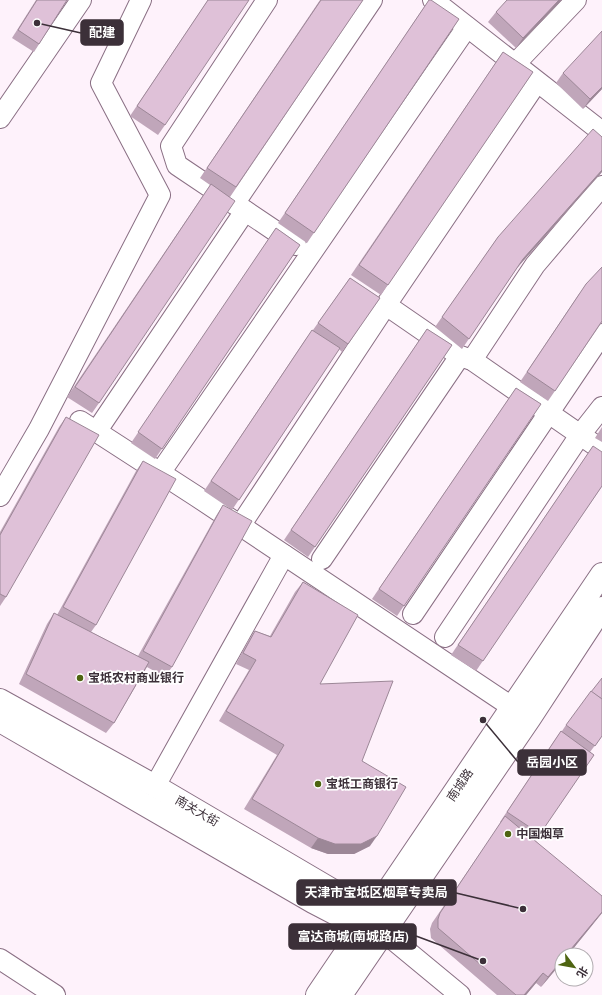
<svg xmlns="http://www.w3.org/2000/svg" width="602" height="995" font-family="'Archivo Narrow','Noto Sans SC',sans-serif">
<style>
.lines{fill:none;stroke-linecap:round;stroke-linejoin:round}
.minor-casing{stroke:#8a6f84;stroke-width:22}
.major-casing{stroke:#8a6f84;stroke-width:24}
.minor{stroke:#fff;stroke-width:20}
.major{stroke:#fff;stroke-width:22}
.wall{fill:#c0a6ba}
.shaded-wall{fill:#9c8797}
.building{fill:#dfc1d8;stroke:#9c8797}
.poi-dot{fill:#4e6411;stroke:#fff;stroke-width:1.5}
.labels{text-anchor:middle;stroke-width:3.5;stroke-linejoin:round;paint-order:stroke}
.poi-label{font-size:12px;font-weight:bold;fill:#3c3039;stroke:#fff;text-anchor:start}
.street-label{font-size:12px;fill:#3c3039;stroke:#fff}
.leader{fill:none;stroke:#3c3039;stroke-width:1.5}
.callout-dot{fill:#3c3039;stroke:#fff;stroke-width:1.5}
.callout{fill:#3c3039;stroke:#3c3039;stroke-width:1.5}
.callout-label{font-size:13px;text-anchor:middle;font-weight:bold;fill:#fff}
</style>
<rect width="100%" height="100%" fill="#fef2fb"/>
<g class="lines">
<!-- minor casing -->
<g class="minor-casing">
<g id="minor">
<polyline points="267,0 171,146 177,165 296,245"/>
<polyline points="433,0 602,132"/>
<polyline points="515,64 576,0"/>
<polyline points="0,118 81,0"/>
<polyline points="234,204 372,0"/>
<polyline points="386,305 460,356 472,360 602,450"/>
<polyline points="472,360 535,265 602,186"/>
<polyline points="80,421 196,496 512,707"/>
<polyline points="96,432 245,211"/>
<polyline points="160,473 467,27"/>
<polyline points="0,496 39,429 160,195 101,83 141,0"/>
<polyline points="240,526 386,305 537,82"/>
<polyline points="322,559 460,356"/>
<polyline points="413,614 602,334"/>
<polyline points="445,637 580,435 602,407"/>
<polyline points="155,786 284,555"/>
<polyline points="385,933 460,995"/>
<polyline points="0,959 55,995"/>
</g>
</g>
<!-- major casing -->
<g class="major-casing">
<g id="major">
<polyline points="0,700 155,786 373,914 381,927"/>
<polyline points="0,721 313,902 363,928 376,931"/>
<polyline points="317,995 602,574"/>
<polyline points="341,995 530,718 602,608"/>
</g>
</g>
<!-- minor -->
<use href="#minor" class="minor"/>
<!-- major -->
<use href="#major" class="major"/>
</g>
<!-- wall -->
<g class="wall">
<polygon points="36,0 67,0 34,52 12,38"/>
<polygon points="208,0 165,125 158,135 130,116"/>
<polygon points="320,0 363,0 230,197 99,403 92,413 67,397 210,185 200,178"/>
<polygon points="429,0 459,19 307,243 278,223"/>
<polygon points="562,0 516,48 488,22 496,12"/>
<polygon points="503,52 533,72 381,295 351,275"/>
<polygon points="563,73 602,89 583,109 556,83"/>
<polygon points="602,172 517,268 462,349 435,327 498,237"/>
<polygon points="276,228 300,245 155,459 131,443"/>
<polygon points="350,278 380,298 342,352 339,349 232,510 204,491 305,340 313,330"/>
<polygon points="579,294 602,322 548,401 520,382"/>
<polygon points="427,329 452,345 308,557 284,540"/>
<polygon points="516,388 541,404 397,616 372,599"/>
<polygon points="66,417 6,597 0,606 0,532 59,427"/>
<polygon points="602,427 602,442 595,438"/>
<polygon points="593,446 602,486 476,671 451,655"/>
<polygon points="143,461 96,625 91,632 138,656 216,516 223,505 172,667 165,677 147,667 114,723 106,733 19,684 47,624 54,613 57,615 136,471"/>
<polygon points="303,582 320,684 362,761 370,846 354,854 328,854 311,848 244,809 277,755 219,721 249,670 236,664 248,641 255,631 270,636 295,592"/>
<polygon points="566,725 602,736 590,752 594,755 535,840 602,913 568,955 562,955 562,962 541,987 536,983 526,995 497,995 431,938 430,929 432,923 501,823 500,822 554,741 561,731 562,731"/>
</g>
<!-- shaded-wall -->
<g class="shaded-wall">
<polygon points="559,0 562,0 516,48 523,38"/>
<polygon points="602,87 602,89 583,109 590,99"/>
<polygon points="602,170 602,172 516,269 523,259"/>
<polygon points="377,836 370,846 354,854 328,854 311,848 318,838"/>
<polygon points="602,912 602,913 568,955 566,955"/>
<polygon points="562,960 562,962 541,987 548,977"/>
<polygon points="543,973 536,983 526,995 524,995"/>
</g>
<!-- building -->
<g class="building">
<polygon points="37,0 67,0 39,44 18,30"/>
<polygon points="208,0 249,0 165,125 137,106"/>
<polygon points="321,0 363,0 236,187 207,168"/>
<polygon points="429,0 431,0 459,19 314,233 285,213"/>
<polygon points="507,0 559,0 523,38 496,12"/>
<polygon points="602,31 602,87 590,99 563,73"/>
<polygon points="503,52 533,72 388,285 359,265"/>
<polygon points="593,129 602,137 602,170 523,259 469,339 442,317 498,237"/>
<polygon points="211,184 235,201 99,403 75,387"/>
<polygon points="276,228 300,245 162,449 138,432"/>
<polygon points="602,267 602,321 555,391 527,372 586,284"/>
<polygon points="350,278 380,298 348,344 318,323"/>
<polygon points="427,329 452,345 315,547 291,530"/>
<polygon points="312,330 340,348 239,500 211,481"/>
<polygon points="516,388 541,404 404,606 379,589"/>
<polygon points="66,417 99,435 6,597 0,594 0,535"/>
<polygon points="593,446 602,452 602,486 483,661 458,645"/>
<polygon points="143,461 176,479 96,625 63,607"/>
<polygon points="223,505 252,521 172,667 143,651"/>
<polygon points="303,582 358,615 320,684 393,681 362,761 406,787 377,836 361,844 335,844 318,838 252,799 284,745 226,711 256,660 243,653 255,631 271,637"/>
<polygon points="54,613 149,662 114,723 26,674"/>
<polygon points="602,678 602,699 591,692"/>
<polygon points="591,691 602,699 602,736 595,746 566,725"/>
<polygon points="561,731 594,755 540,834 507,812"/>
<polygon points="505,816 602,896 602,912 566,955 562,955 562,960 548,977 543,973 524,995 516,995 438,928 438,919 440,913"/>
</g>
<!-- markers -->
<g class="poi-dot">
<circle cx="80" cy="678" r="4"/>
<circle cx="318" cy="784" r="4"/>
<circle cx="508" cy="834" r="4"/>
</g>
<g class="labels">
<!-- poi labels -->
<g class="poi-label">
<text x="88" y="682">宝坻农村商业银行</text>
<text x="326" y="788">宝坻工商银行</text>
<text x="516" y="838">中国烟草</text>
</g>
<!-- street labels -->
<g class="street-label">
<text transform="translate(460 785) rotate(-56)" y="4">南城路</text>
<text transform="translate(197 811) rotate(30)" y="4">南关大街</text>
</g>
</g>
<!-- callouts -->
<path class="leader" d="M37 23L81 33M483 720L518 762M523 909L456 893M483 961L416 936"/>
<g class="callout-dot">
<circle cx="37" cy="23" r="4"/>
<circle cx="483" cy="720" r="4"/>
<circle cx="523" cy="909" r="4"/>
<circle cx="483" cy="961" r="4"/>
</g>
<g class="callout">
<rect x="81" y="20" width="42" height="25" rx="4"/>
<rect x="518" y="750" width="68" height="25" rx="4"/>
<rect x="297" y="880" width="159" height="25" rx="4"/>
<rect x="289" y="924" width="127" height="25" rx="4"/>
</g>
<g class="callout-label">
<text x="102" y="37">配建</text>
<text x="552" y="767">岳园小区</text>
<text x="376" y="897">天津市宝坻区烟草专卖局</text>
<text x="353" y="941">富达商城(南城路店)</text>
</g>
<!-- north arrow -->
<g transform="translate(574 967) rotate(122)"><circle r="19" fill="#ffffff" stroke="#b1acb0"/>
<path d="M0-3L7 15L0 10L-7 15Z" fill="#4e6411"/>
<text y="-6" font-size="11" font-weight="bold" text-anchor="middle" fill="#3c3039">北</text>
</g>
</svg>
